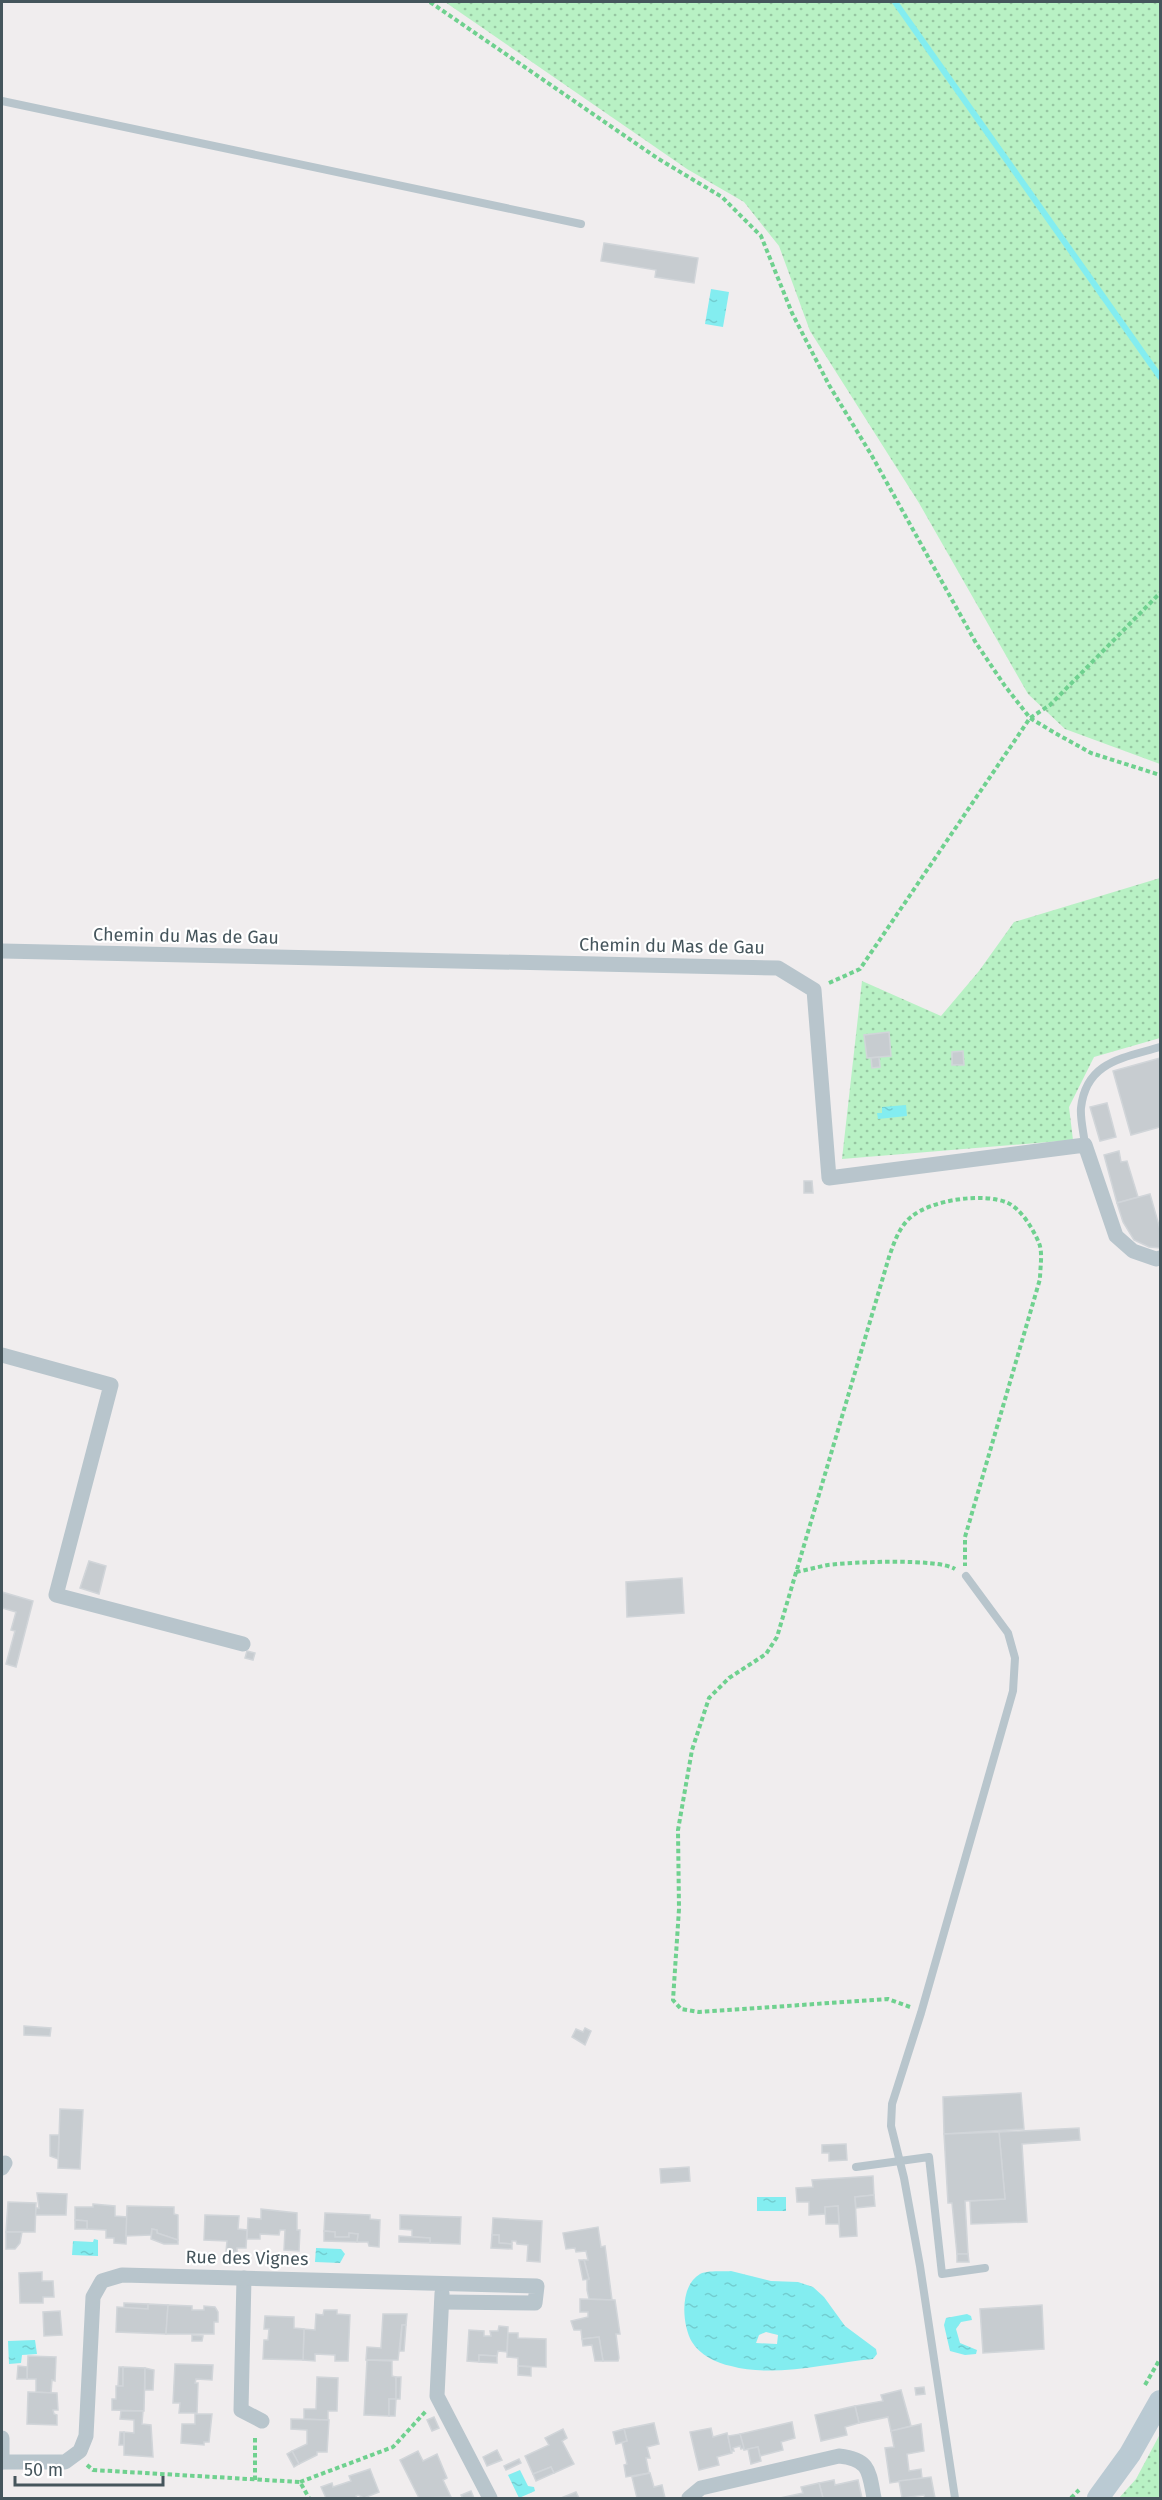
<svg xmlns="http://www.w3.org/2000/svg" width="1162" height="2500" font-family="'Fira Sans',sans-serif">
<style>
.grass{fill:url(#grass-dots)}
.water{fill:url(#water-ripples);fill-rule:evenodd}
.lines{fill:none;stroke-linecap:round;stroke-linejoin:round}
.stream{stroke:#83edf0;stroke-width:6}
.building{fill:#c7ccd0;stroke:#d1d5d9;stroke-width:1.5}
.path{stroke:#6fd18f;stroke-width:4;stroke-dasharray:4.5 3;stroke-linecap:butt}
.lane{stroke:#b8c5cc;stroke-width:8}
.street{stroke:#b8c5cc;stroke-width:15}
.secondary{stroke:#bacad3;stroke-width:22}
.labels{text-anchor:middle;stroke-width:4.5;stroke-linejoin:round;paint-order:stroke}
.street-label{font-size:18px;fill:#45555c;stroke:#fff}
</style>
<defs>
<pattern id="grass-dots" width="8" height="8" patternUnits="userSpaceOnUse" patternTransform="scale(1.5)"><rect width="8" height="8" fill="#b8f1c4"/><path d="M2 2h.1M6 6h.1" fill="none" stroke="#97c6a2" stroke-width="1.8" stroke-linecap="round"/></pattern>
<pattern id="water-ripples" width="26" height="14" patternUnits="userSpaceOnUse" patternTransform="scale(1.5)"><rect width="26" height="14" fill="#83edf0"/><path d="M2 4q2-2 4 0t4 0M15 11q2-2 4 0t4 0" fill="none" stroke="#72cdd0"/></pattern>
</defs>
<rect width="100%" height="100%" fill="#f0edee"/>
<!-- grass -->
<g class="grass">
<polygon points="445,2 1160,2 1160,764 1065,729 1028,694 919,503 810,331 779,246 744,202 687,169"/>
<polygon points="1160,878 1160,1038 1094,1057 1069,1107 1073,1140 842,1159 862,981 941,1016 979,971 1014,922"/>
<polygon points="1160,2434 1160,2498 1119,2498 1136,2479"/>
</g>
<!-- water -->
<g class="water">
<polygon points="711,289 729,292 723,327 705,324"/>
<polygon points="906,1105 907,1116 878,1119 877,1113 882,1113 882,1107"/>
<rect x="757" y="2197" width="29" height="14"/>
<polygon points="94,2239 98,2240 98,2256 72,2255 73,2241 93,2242"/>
<polygon points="316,2248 341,2249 345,2254 340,2263 315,2262"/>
<path d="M 731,2271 L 771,2281 L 798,2282 L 813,2287 L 824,2297 L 845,2326 L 876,2349 L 877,2354 L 873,2359 C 829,2363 773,2378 731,2366 C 716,2363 700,2355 692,2342 C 682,2325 679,2286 700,2274 C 708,2270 722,2272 731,2271 ZM 766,2332 L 778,2335 L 777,2344 L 756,2343 L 759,2335 Z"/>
<polygon points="967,2314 971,2316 972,2320 961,2322 956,2329 960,2343 977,2350 976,2354 965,2355 950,2351 944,2325 946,2318"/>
<polygon points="35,2340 37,2354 22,2355 21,2363 9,2364 8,2341"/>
<polygon points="520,2470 528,2486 534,2487 535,2491 519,2498 508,2475"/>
</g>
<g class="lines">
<!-- stream -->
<polyline class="stream" points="895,2 1160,377"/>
</g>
<!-- building -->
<g class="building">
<polygon points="604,243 698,258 694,283 655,277 656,270 601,261"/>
<polygon points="889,1032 891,1056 867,1058 864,1035"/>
<polygon points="963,1051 964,1065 952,1065 952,1052"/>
<polygon points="879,1057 880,1067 872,1068 871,1058"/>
<polygon points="1160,1058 1160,1127 1131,1135 1113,1071"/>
<polygon points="1107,1103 1116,1137 1100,1141 1090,1107"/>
<polygon points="1119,1151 1121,1162 1127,1161 1138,1197 1117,1203 1104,1155"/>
<polygon points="804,1181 812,1181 813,1193 804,1193"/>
<polygon points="1150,1194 1160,1229 1160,1248 1149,1247 1134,1240 1123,1222 1117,1203"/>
<polygon points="89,1561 106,1566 99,1594 80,1588"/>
<polygon points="682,1578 684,1613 627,1617 626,1582"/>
<polygon points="2,1592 33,1601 16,1667 6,1664 15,1631 11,1630 16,1612 2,1608"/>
<polygon points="247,1651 255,1653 253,1660 245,1658"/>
<polygon points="24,2026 51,2028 50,2036 24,2035"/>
<polygon points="585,2028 591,2031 585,2045 572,2037 576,2029 583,2032"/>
<polygon points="1021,2093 1024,2129 944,2134 943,2097"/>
<polygon points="60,2109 83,2110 80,2169 58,2168"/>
<polygon points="1079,2128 1080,2140 1022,2144 1027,2222 971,2224 970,2201 1005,2199 999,2132"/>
<polygon points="999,2132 1005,2199 965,2201 968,2254 957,2254 952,2203 948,2203 944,2134"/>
<polygon points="50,2135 59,2135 58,2159 50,2156"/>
<polygon points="846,2144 847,2160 829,2161 829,2153 822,2153 822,2145"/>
<polygon points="689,2167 690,2181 661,2183 660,2169"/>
<polygon points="873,2176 874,2195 855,2197 857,2236 840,2237 838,2206 825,2207 825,2214 809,2215 809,2202 797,2202 796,2188 813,2187 812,2180"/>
<polygon points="37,2193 67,2194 66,2215 35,2215 36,2208 39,2208"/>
<polygon points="874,2195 875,2206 856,2208 855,2197"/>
<polygon points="8,2202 36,2203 35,2232 6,2232"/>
<polygon points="93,2204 115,2206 115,2216 127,2217 126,2244 114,2243 114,2238 106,2238 106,2230 87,2229 87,2221 75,2220 75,2207 93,2207"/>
<polygon points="127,2206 174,2207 174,2214 178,2215 178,2240 157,2233 157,2230 152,2229 151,2235 126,2236"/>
<polygon points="838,2206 839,2224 826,2224 825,2207"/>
<polygon points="261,2209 297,2213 297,2230 300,2230 299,2251 284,2250 285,2230 280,2230 279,2235 260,2234 260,2239 247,2239 248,2218 261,2219"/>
<polygon points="325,2213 370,2215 370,2219 380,2220 379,2247 369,2246 368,2242 357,2242 358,2234 349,2233 349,2237 335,2237 335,2232 324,2231"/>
<polygon points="205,2215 239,2216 238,2229 247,2230 246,2248 237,2248 237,2252 226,2252 227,2241 204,2240"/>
<polygon points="400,2215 461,2217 460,2244 430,2243 430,2238 412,2237 412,2230 400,2229"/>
<polygon points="493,2218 542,2221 540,2262 527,2261 528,2245 517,2244 516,2241 512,2241 512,2244 499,2243 499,2235 492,2235"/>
<polygon points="75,2220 87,2221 87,2229 75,2229"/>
<polygon points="598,2227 601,2247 605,2246 612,2300 589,2299 587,2290 587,2280 589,2279 584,2260 588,2260 586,2251 576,2252 575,2248 566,2249 563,2233"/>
<polygon points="152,2229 157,2230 157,2233 178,2240 178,2244 164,2244 151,2239"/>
<polygon points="324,2231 335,2232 335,2237 349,2237 349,2233 358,2234 357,2242 324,2241"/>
<polygon points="6,2232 22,2232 20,2243 15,2249 6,2249"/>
<polygon points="492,2235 499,2235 499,2243 512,2244 512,2249 491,2248"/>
<polygon points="399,2236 430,2238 430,2243 399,2242"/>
<polygon points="957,2254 968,2254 969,2262 957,2262"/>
<polygon points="579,2260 584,2260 589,2279 583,2280"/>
<polygon points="42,2272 42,2281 53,2281 54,2297 43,2297 43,2303 20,2303 19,2273"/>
<polygon points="580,2299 615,2300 620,2334 616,2334 619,2358 618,2361 603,2361 599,2337 582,2339 581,2330 574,2330 571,2321 588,2317 588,2312 580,2312"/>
<polygon points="124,2303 148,2304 148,2309 124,2308"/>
<polygon points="148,2304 168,2305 166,2334 116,2332 117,2307 148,2309"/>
<polygon points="168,2305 192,2306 192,2310 204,2310 204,2306 215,2307 218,2312 218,2322 214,2322 214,2334 166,2334"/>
<polygon points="1042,2305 1044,2349 983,2353 980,2309"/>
<polygon points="324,2310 337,2310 337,2314 350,2315 348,2361 335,2361 335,2355 315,2354 315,2361 303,2360 304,2329 315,2330 316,2314 323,2315"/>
<polygon points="60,2311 62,2335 44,2336 43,2312"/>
<polygon points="383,2314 407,2314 406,2325 402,2325 398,2360 366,2360 367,2347 381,2348"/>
<polygon points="265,2316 294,2317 294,2328 304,2329 303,2360 263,2359 264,2340 268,2340 269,2329 264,2329"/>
<polygon points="402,2325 406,2325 404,2351 400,2351"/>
<polygon points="499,2326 508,2327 507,2352 498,2351 497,2356 479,2355 479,2362 467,2361 469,2330 484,2331 484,2336 491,2336 490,2331 498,2331"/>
<polygon points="508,2333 518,2333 518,2338 546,2339 546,2367 518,2366 518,2358 507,2357"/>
<polygon points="192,2335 203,2336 202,2341 192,2341"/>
<polygon points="599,2337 603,2361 595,2361 592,2345 583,2346 582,2339"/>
<polygon points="479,2355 497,2356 497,2363 479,2362"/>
<polygon points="28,2356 56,2357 55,2381 52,2380 51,2393 36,2392 36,2379 27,2379"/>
<polygon points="367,2360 392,2361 392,2376 396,2377 396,2399 389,2399 389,2416 364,2415"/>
<polygon points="175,2364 213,2365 212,2380 196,2379 195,2383 198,2383 197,2413 179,2413 180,2403 173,2403"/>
<polygon points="18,2366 27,2367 27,2379 17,2379"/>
<polygon points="518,2366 531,2367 531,2376 518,2375"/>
<polygon points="119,2367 123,2367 123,2386 118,2386"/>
<polygon points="123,2367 145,2368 144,2411 112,2410 112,2399 116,2399 116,2386 123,2386"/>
<polygon points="145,2368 154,2370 153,2390 145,2390"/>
<polygon points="317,2377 338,2378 337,2411 328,2411 328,2420 304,2419 304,2409 316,2409"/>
<polygon points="396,2377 401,2377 400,2399 396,2399"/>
<polygon points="924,2387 925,2394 916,2395 915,2388"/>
<polygon points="901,2390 911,2426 891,2431 888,2417 859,2423 855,2406 883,2401 881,2395"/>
<polygon points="28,2392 57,2393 58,2410 53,2410 54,2414 57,2415 57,2425 27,2424"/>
<polygon points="389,2399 396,2399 395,2416 389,2416"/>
<polygon points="855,2406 859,2423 845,2427 847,2435 821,2441 815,2415"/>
<polygon points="121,2411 143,2411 142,2424 151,2425 153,2457 124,2455 124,2432 134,2433 134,2420 120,2419"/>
<polygon points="195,2414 212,2414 209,2442 204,2442 204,2445 181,2443 182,2424 195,2424"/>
<polygon points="434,2417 439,2428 432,2431 427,2420"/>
<polygon points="291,2419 329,2420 327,2452 317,2452 317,2455 299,2464 292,2451 307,2444 307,2430 291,2429"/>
<polygon points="792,2422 795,2438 781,2442 783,2450 760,2456 758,2447 744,2450 740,2434"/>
<polygon points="654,2423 659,2444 647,2447 650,2458 646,2458 649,2473 626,2477 624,2465 627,2464 622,2442 627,2441 624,2429"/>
<polygon points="921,2424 924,2451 907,2454 909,2471 921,2469 922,2478 890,2483 885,2448 894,2447 891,2431"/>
<polygon points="711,2428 713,2437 727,2433 732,2453 717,2457 719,2465 699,2470 690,2432"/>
<polygon points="563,2429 567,2438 562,2441 574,2464 554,2473 551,2467 533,2474 525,2456 549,2445 545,2438"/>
<polygon points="624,2429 627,2441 616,2444 613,2432"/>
<polygon points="120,2432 124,2432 124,2445 119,2445"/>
<polygon points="740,2434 744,2448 741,2449 740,2446 733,2448 734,2451 731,2451 728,2436"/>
<polygon points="758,2447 761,2461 751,2464 748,2449"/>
<polygon points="497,2450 502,2460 487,2466 483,2457"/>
<polygon points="292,2451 299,2464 294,2467 287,2454"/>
<polygon points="418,2451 423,2461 437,2454 447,2478 443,2480 451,2497 419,2498 400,2460"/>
<polygon points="519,2459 521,2463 506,2470 504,2466"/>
<polygon points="551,2467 554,2473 536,2481 533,2474"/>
<polygon points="370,2469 379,2492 364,2498 358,2495 356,2496 357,2498 326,2498 321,2487 332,2483 333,2487 351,2481 349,2476"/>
<polygon points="650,2473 654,2487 662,2485 665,2498 637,2498 632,2477"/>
<polygon points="931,2477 935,2498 925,2498 924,2495 902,2498 899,2481"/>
<polygon points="834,2480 835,2485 858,2480 862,2498 823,2498 819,2483"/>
<polygon points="819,2483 823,2498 780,2498 803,2493 801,2487"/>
<polygon points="471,2491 474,2498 463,2498 461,2495"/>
<polygon points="576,2492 579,2498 561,2498"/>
</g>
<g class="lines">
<!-- path -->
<g class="path">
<polyline points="430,2 657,158 722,197 761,236 792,313 829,385 872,456 976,643 1005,686 1030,718 1055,733 1091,753 1160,775"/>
<polyline points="829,983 860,969 1030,718 1050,705 1160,593"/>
<path d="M 796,1572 C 807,1570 817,1567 828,1565 C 851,1562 938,1558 955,1569"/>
<path d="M 910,2007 L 888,1999 L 699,2012 L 681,2009 L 673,2000 L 679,1909 L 678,1830 L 692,1750 L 709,1698 L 729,1678 L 766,1654 L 777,1637 L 889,1257 C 894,1243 899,1227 911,1217 C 931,1200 983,1192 1008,1203 C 1022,1210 1033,1229 1039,1243 C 1043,1253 1040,1268 1040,1279 L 965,1537 L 965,1566"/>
<polyline points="1145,2385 1160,2359"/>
<polyline points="87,2465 93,2470 300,2482 309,2498"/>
<polyline points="255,2480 255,2436"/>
<polyline points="300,2482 393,2447 427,2410"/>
<polyline points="1071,2498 1079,2490"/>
</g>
<!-- lane -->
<g class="lane">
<polyline points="2,101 581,224"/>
<path d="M 1085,1145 C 1084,1134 1080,1119 1081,1108 C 1086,1061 1124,1058 1160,1047"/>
<polyline points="856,2167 929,2157 942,2274 985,2268"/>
<polyline points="955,2498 920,2266 904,2178 891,2126 892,2104 921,2013 1013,1691 1015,1658 1008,1633 966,1576"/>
</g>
<!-- street -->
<g class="street">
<polyline points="2,951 778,968 814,990 829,1178 1085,1145 1116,1236 1133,1251 1156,1259 1160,1258"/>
<polyline points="2,1355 111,1385 56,1595 243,1644"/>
<polyline points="2,2168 5,2163"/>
<polyline points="244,2278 241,2410 262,2421"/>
<polyline points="442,2293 437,2396 490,2498"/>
<polyline points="2,2438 2,2462"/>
<polyline points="2,2462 65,2462 80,2451 86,2436 93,2297 102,2281 122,2275 537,2286 535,2303 442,2302"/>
<path d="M 689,2498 L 701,2488 L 839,2456 C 870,2459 869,2472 874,2498"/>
</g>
<!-- secondary -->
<polyline class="secondary" points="1098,2498 1130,2454 1160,2401"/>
</g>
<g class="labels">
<!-- street labels -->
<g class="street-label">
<text transform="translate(186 936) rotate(1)" y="6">Chemin du Mas de Gau</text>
<text transform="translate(672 946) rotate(1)" y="6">Chemin du Mas de Gau</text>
<text transform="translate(247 2258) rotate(1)" y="6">Rue des Vignes</text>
</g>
</g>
<!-- border -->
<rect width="1162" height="2500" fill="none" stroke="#45555c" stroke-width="6"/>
<!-- scale -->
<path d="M15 2476v9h148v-9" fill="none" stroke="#45555c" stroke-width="3"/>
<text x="24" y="2476" font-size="18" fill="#45555c" stroke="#ffffff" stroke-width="4.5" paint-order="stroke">50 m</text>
</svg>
